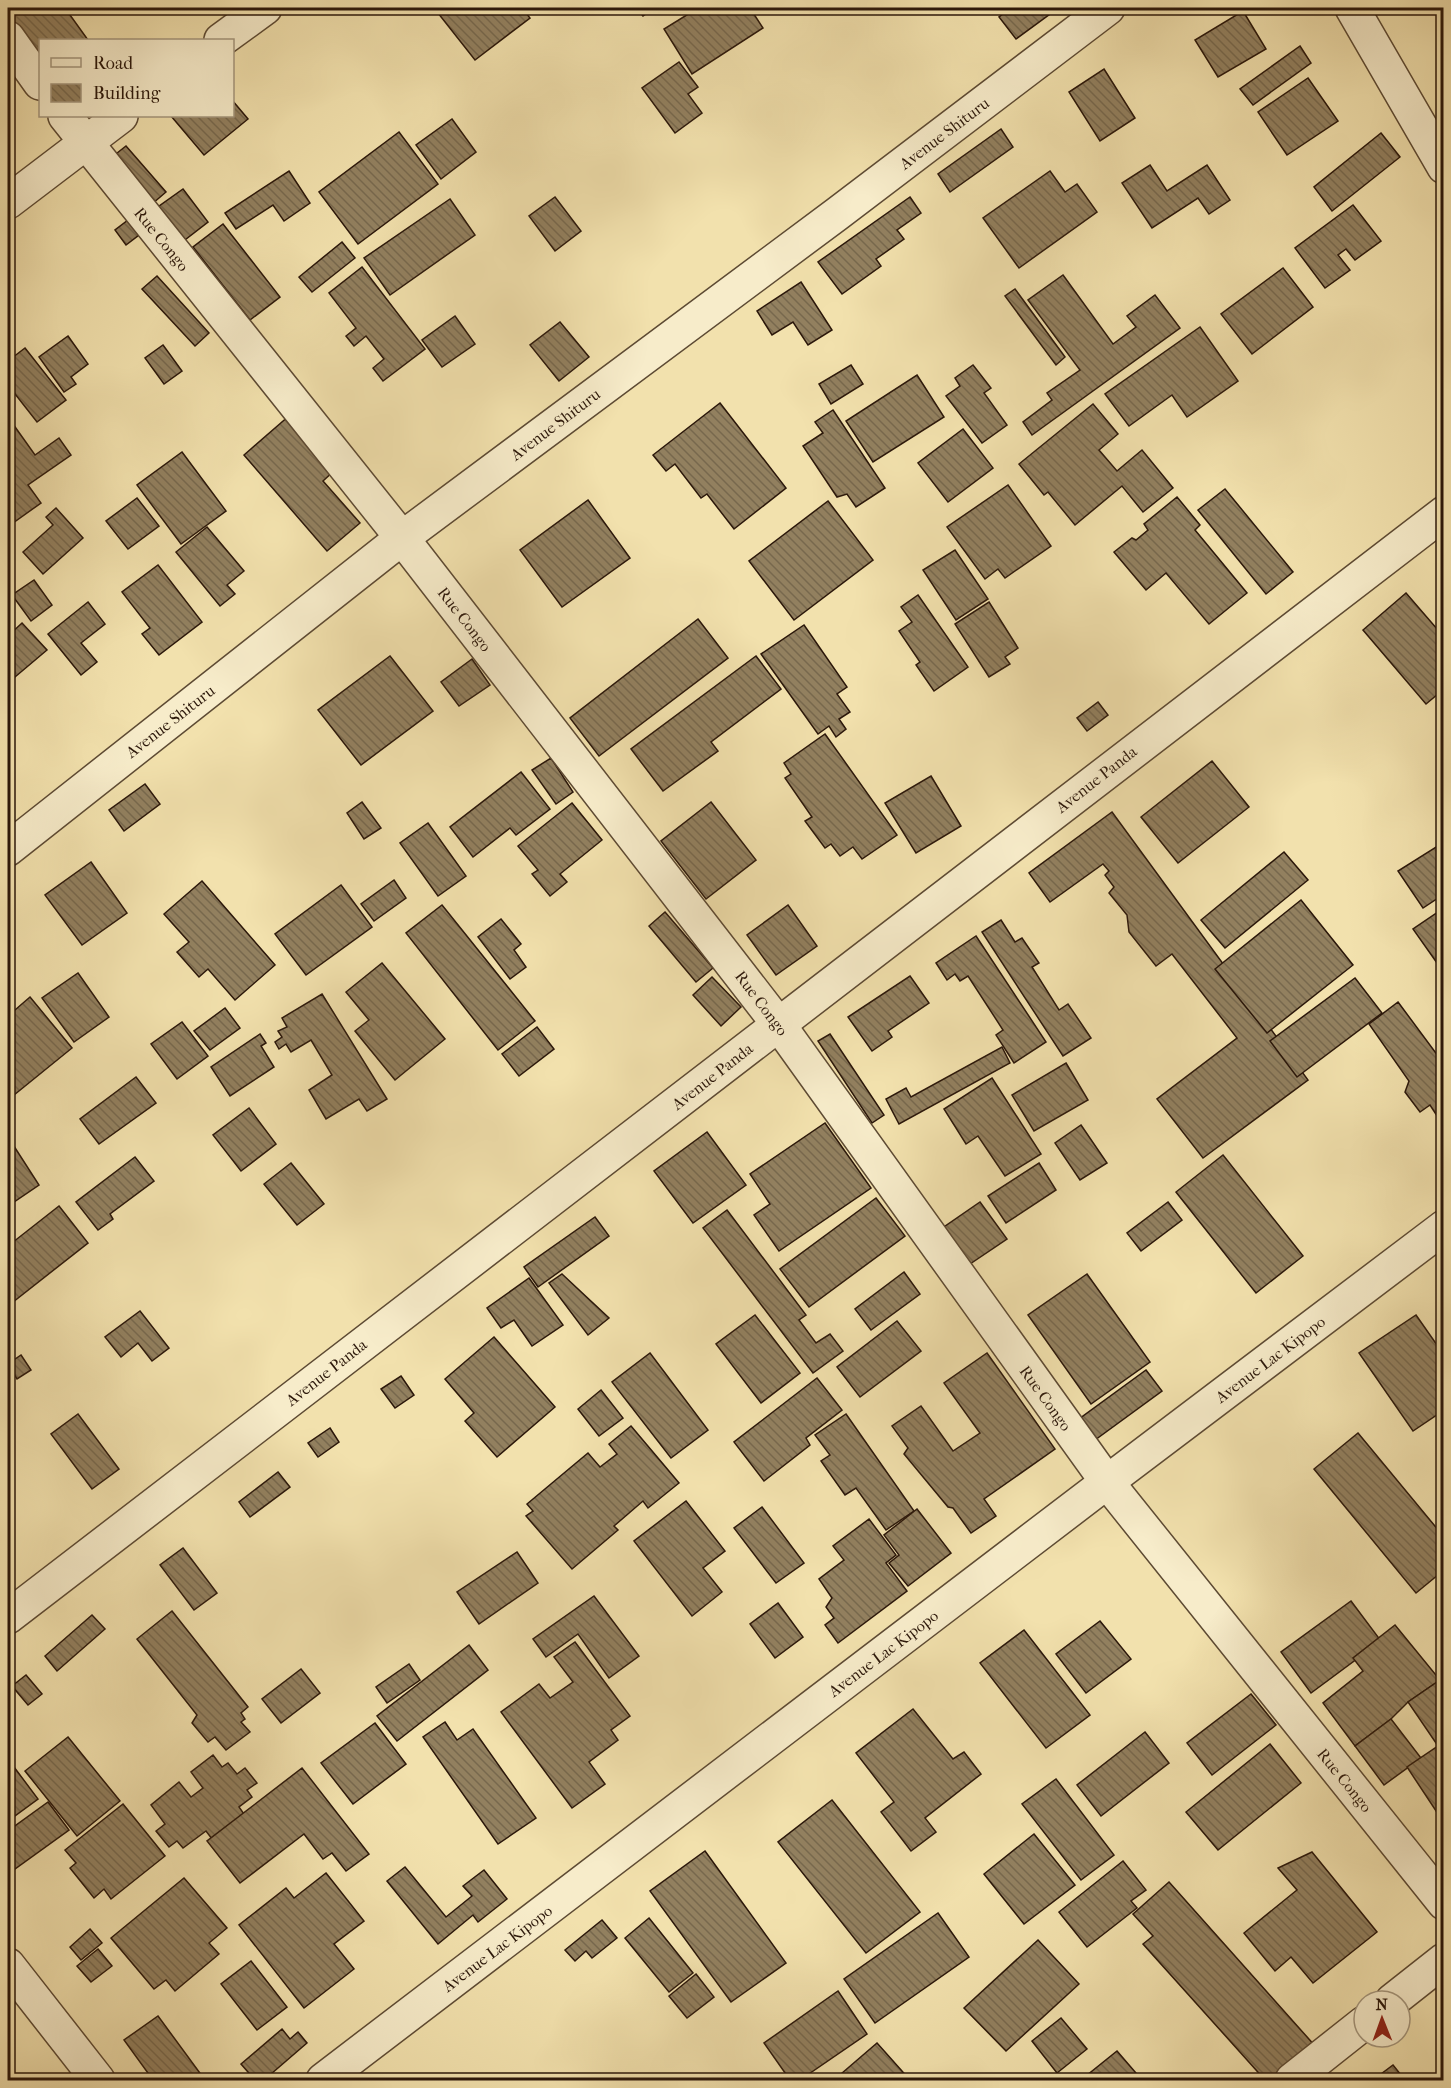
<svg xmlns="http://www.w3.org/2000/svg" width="1451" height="2088" font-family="'IM FELL French Canon',serif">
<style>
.building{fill:url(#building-back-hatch);stroke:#2b170a;stroke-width:1.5}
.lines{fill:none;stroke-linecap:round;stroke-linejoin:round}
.minor-casing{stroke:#5d4a33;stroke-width:36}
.minor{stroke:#f7ecca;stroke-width:33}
.labels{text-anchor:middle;stroke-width:4.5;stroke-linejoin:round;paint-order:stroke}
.street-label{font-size:16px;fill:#2b170a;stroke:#f7ecca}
</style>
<defs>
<pattern id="building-back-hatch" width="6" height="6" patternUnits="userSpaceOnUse" patternTransform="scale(1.5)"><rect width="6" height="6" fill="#92805f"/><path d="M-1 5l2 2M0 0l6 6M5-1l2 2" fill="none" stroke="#77684d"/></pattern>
</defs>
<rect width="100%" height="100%" fill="#f2e1ad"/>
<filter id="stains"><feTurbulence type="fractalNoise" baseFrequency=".00333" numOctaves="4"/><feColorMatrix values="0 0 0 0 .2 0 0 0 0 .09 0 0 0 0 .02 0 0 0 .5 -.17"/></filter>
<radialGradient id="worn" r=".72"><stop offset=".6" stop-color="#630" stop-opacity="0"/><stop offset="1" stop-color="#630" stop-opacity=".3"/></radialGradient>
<!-- building -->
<g class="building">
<polygon points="8,8 65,8 88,40 40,40 40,61 8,14"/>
<polygon points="434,8 522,8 530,18 475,60"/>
<polygon points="636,8 654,8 643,16"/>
<polygon points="698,8 750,8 763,28 692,74 664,29"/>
<polygon points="1011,8 1045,8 1050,14 1016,39 999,17"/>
<polygon points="1243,11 1266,49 1218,77 1195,40"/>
<polygon points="1300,46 1311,63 1253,105 1240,89"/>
<polygon points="679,62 698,87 688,94 702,113 675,133 642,88"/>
<polygon points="1104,69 1135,118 1100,141 1069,92"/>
<polygon points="1308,78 1338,121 1287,155 1258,112"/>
<polygon points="8,91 14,100 8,105"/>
<polygon points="232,100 248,119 204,155 171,116 232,116"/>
<polygon points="452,119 476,152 441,179 416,145"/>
<polygon points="1001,129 1013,147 950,192 938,174"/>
<polygon points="399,132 438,184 358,244 319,192"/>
<polygon points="1381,133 1400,157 1332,211 1314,187"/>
<polygon points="126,146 166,192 152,204 112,157"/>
<polygon points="1150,165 1167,191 1207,165 1230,200 1209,214 1198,198 1152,228 1122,183"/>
<polygon points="289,171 310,203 284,221 273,205 236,229 225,213"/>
<polygon points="1050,171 1065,192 1077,184 1097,212 1019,268 983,218"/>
<polygon points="183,189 208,222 181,243 155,209"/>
<polygon points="555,197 581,231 555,251 529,216"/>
<polygon points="910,197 921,213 897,230 904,239 876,259 881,266 842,294 818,262"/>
<polygon points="450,199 475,235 390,295 364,258"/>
<polygon points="1353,205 1381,241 1355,260 1346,249 1338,255 1350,270 1325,288 1295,248"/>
<polygon points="128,220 139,235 126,245 115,230"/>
<polygon points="223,224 280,297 250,320 193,247"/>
<polygon points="342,242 355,258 312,292 299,277"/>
<polygon points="362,267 425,349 383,381 373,368 384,359 366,336 354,346 346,336 356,328 329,293"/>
<polygon points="1283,268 1313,307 1252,354 1221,314"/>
<polygon points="1063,275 1113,344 1136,327 1127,316 1155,295 1180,328 1032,435 1023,422 1052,400 1047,393 1080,370 1028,300"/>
<polygon points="157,276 209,333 195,346 142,289"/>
<polygon points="801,282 832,330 808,345 793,322 772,335 757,311"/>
<polygon points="1015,289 1065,357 1056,365 1005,296"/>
<polygon points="455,316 475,344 442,367 422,340"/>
<polygon points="560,322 589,357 559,381 530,345"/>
<polygon points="1200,327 1238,381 1187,417 1172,395 1129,426 1105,394"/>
<polygon points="68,336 88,364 71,377 76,384 64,392 39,357"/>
<polygon points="163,345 182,371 164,384 145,358"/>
<polygon points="25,348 66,400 37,422 8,385 8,361"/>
<polygon points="851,365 863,384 831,404 819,384"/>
<polygon points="973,365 991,388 984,393 1007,425 982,443 946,396 960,386 955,378"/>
<polygon points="917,375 944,417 873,462 846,421"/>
<polygon points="720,403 786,488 734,529 707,494 701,498 675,464 666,471 653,455"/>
<polygon points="1093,404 1118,434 1099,450 1117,471 1142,450 1173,488 1143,512 1122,486 1075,525 1048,492 1044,495 1019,464"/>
<polygon points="833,410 885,488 856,507 847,494 837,497 803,446 823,433 815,422"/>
<polygon points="290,415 336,469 323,481 360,523 327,551 244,455"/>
<polygon points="8,417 35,455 59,438 71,455 28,485 41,503 13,523 8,516"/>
<polygon points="963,429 993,468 948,502 918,463"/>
<polygon points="182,452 226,511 181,544 137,485"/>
<polygon points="1008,485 1051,546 1005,578 998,569 985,579 947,527"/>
<polygon points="1225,489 1293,572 1266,594 1198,510"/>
<polygon points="1177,497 1200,525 1195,530 1247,593 1209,624 1166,573 1146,590 1114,552 1132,538 1136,540 1148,530 1144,524"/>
<polygon points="137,498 159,526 128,549 106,521"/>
<polygon points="588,500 630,558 562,607 520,550"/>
<polygon points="828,501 873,560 794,620 749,561"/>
<polygon points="56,508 83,538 43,574 23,552 53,525 46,517"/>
<polygon points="207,527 244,571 227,585 235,594 220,606 176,552"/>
<polygon points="955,550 988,599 956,620 923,570"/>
<polygon points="158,565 202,622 159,655 142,634 150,628 122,592"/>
<polygon points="1444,576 1444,590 1437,581"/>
<polygon points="34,580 52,605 31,621 12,595"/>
<polygon points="1406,593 1444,637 1444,689 1426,704 1363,630"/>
<polygon points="918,595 968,667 934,691 916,665 920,662 899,631 912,622 901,607"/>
<polygon points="88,602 105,624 81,643 97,662 81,675 48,634"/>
<polygon points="989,602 1018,648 1005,657 1010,664 989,677 955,624"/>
<polygon points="698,619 728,658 599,756 570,718"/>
<polygon points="22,623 47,650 15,677 8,668 8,636"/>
<polygon points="804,625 847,687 837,694 850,712 839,719 846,729 836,737 829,726 818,734 761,654"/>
<polygon points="390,656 433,711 361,765 318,710"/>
<polygon points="756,656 781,689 711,742 718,751 663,791 631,749"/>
<polygon points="472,659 490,685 459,706 441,682"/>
<polygon points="1098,702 1108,715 1087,731 1077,718"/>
<polygon points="825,734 897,835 862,859 853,847 840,856 831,844 825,848 805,821 812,817 785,778 791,774 784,763"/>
<polygon points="551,758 573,792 556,804 532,770"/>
<polygon points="1212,761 1249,807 1178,863 1141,817"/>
<polygon points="521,772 550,809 516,835 510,828 473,857 450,827"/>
<polygon points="931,776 961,826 916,853 885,803"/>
<polygon points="145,784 160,804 124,831 109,810"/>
<polygon points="362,802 381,828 364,839 347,813"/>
<polygon points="711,802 756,860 706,899 661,841"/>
<polygon points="572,803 602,840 560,874 567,882 550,896 532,874 538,870 518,846"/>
<polygon points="1112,812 1308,1080 1203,1158 1157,1099 1237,1038 1172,954 1156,966 1129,932 1127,915 1109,893 1114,887 1105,875 1109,871 1103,864 1050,902 1029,873"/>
<polygon points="428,823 466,876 438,896 400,843"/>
<polygon points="1444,842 1444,894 1423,908 1398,871"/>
<polygon points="1284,852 1308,880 1225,948 1201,920"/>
<polygon points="91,862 127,913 82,945 45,895"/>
<polygon points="394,880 406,898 374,921 361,904"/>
<polygon points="202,881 275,965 235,1000 208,969 199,977 177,952 189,942 164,914"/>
<polygon points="341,885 372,927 306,975 275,934"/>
<polygon points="1301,900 1353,965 1267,1033 1215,969"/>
<polygon points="442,905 535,1021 498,1050 406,933"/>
<polygon points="788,905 817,946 776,975 747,935"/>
<polygon points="1444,908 1444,959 1437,963 1413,929"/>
<polygon points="665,912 713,968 696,982 649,926"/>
<polygon points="501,919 521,944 514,950 526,967 510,979 478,937"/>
<polygon points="1001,920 1015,942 1022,938 1039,963 1032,967 1059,1010 1068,1004 1091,1038 1063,1056 982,932"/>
<polygon points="976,936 1046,1042 1014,1063 996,1035 1003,1030 968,976 960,981 955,974 947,980 936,963"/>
<polygon points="382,963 445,1039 395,1080 355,1031 369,1020 346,992"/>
<polygon points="78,973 109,1017 74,1042 42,998"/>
<polygon points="910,976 929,1003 888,1031 892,1037 872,1051 848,1017"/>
<polygon points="712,977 741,1007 721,1026 693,995"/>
<polygon points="1355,978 1382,1013 1297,1077 1270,1041"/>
<polygon points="322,994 387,1099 367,1111 359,1099 326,1119 309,1090 332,1075 311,1040 291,1052 286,1044 279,1049 275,1042 282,1037 278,1031 287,1027 282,1018"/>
<polygon points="30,997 72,1048 14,1095 8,1088 8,1016"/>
<polygon points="1398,1002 1444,1064 1444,1115 1439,1119 1430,1105 1420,1112 1405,1092 1409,1081 1369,1024"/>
<polygon points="225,1008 240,1028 210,1050 194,1031"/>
<polygon points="182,1022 208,1056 177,1079 151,1044"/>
<polygon points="537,1027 554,1049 519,1076 502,1054"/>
<polygon points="260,1034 266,1043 261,1046 274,1067 230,1096 211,1067"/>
<polygon points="830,1034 884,1115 872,1123 818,1041"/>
<polygon points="1002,1047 1010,1063 899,1124 886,1099 906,1088 911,1097"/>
<polygon points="1066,1063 1088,1100 1034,1131 1012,1095"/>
<polygon points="136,1077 156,1103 99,1144 80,1119"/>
<polygon points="992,1078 1041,1154 1005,1176 978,1136 966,1144 944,1109"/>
<polygon points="249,1108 276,1144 241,1171 213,1135"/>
<polygon points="825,1123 871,1188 779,1251 754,1215 770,1204 750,1174"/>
<polygon points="1081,1125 1107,1163 1080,1180 1055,1143"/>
<polygon points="707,1132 746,1185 693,1223 654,1171"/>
<polygon points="10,1140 39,1185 8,1206 8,1142"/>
<polygon points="1223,1155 1303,1256 1256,1293 1176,1192"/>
<polygon points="135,1157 154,1181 110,1214 113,1219 98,1230 76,1202"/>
<polygon points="291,1163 324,1204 297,1225 264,1184"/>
<polygon points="1039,1163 1056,1190 1006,1223 988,1196"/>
<polygon points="876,1198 905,1236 809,1307 780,1269"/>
<polygon points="980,1202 1007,1239 967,1266 941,1229"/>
<polygon points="1168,1202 1182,1220 1141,1251 1127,1233"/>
<polygon points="59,1206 88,1243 8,1306 8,1246"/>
<polygon points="727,1210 806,1315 799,1320 816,1343 830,1334 843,1351 813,1373 703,1228"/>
<polygon points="595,1217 609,1236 538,1287 524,1267"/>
<polygon points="904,1272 920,1294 871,1330 855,1309"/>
<polygon points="562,1274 609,1318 588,1335 549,1283"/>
<polygon points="1087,1274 1150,1362 1091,1404 1028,1315"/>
<polygon points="529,1278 563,1325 532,1346 514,1320 501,1328 487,1308"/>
<polygon points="140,1311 169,1348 152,1361 138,1343 121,1357 105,1337"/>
<polygon points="755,1315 800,1373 761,1403 716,1344"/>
<polygon points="1416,1315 1444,1355 1444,1410 1413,1431 1359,1353"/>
<polygon points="897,1321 921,1351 860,1397 837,1367"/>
<polygon points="494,1337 555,1407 497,1457 465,1421 474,1413 445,1379"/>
<polygon points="650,1353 708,1430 671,1458 612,1382"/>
<polygon points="987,1353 1055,1449 984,1499 996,1516 971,1533 953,1508 948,1507 904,1454 908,1448 892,1426 921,1406 953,1451 980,1433 944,1383"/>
<polygon points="21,1355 31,1370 17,1379 8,1364"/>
<polygon points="1146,1370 1162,1391 1095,1440 1079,1419"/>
<polygon points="401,1376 414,1395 395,1408 381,1389"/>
<polygon points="817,1378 842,1410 806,1438 810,1445 764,1481 734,1442"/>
<polygon points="601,1390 623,1418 599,1436 578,1409"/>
<polygon points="78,1414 119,1469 92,1489 51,1434"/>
<polygon points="846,1414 914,1511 886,1530 856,1488 845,1495 821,1461 830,1455 815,1435"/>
<polygon points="631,1426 679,1483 648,1508 643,1501 614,1526 618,1530 572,1569 526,1516 533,1511 527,1504 588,1453 600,1467 617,1454 609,1444"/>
<polygon points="330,1428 339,1442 318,1457 308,1443"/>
<polygon points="1358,1433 1444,1537 1444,1570 1416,1593 1314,1469"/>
<polygon points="278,1472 290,1487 250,1517 239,1502"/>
<polygon points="686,1501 725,1551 703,1568 722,1592 692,1616 634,1541"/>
<polygon points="762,1507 804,1563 776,1583 734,1528"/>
<polygon points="917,1509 951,1553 908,1586 889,1563 899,1555 884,1535"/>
<polygon points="869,1519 896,1555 886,1563 907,1591 838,1643 825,1625 834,1618 826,1607 832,1598 819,1579 844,1560 833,1546"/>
<polygon points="183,1548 217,1593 194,1610 160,1565"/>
<polygon points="517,1552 538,1583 479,1624 457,1592"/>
<polygon points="594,1596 639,1656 609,1678 578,1634 546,1657 533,1639"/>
<polygon points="1351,1601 1381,1641 1311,1693 1281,1652"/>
<polygon points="778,1603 803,1637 775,1658 750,1624"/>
<polygon points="172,1611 248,1707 241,1713 245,1719 241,1722 250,1732 226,1750 215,1737 208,1742 192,1723 197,1715 137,1639"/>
<polygon points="92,1615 105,1629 57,1671 45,1656"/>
<polygon points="1100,1621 1131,1659 1086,1693 1056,1654"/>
<polygon points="1395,1625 1440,1680 1408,1702 1391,1719 1355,1746 1323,1703 1363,1671 1353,1658"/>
<polygon points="1024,1630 1090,1715 1046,1748 980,1663"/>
<polygon points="575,1642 630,1716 611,1730 618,1740 589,1762 605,1784 572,1808 501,1712 539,1684 550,1698 573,1682 554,1657"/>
<polygon points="469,1645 488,1670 397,1741 377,1716"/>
<polygon points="409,1664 420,1680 387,1703 376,1687"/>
<polygon points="301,1669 320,1693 281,1723 262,1699"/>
<polygon points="26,1675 42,1694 28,1705 12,1686"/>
<polygon points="1440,1680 1444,1684 1444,1742 1438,1746 1408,1702"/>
<polygon points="1251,1694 1276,1725 1212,1775 1187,1743"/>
<polygon points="913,1709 953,1759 964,1752 981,1774 925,1818 936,1832 911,1851 881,1812 894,1802 856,1753"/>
<polygon points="1391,1719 1421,1758 1384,1785 1355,1746"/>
<polygon points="445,1722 457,1740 473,1729 536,1818 498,1844 423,1737"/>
<polygon points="375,1723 406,1764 353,1804 321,1763"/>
<polygon points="1145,1732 1169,1763 1101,1816 1077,1785"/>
<polygon points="68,1737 120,1801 77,1836 25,1771"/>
<polygon points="1444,1742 1444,1823 1407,1767"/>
<polygon points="1270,1744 1301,1783 1218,1850 1186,1812"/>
<polygon points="213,1755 222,1767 228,1763 237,1774 245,1768 257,1783 247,1790 252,1797 239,1807 244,1814 212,1839 206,1831 183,1848 177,1841 169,1847 156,1831 165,1824 151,1805 179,1782 191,1797 203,1788 191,1772"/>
<polygon points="8,1759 38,1799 8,1821"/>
<polygon points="302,1768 369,1854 346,1871 332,1853 323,1859 304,1834 240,1883 207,1841"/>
<polygon points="1056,1779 1114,1855 1081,1880 1022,1804"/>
<polygon points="832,1800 920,1912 866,1953 778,1842"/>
<polygon points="48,1802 69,1830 8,1874 8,1831"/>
<polygon points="123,1804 165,1856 111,1899 104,1889 94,1898 70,1868 76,1863 65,1850"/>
<polygon points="1034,1834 1075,1885 1024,1924 984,1874"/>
<polygon points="705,1851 786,1963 731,2002 650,1891"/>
<polygon points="1312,1852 1377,1932 1313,1983 1291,1957 1275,1971 1244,1933 1297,1890 1278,1868"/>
<polygon points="1123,1861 1146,1890 1131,1901 1137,1908 1087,1947 1059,1912"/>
<polygon points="405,1867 446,1917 472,1896 463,1886 484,1870 507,1899 478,1922 473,1915 438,1944 387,1881"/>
<polygon points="326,1873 364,1921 334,1944 354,1969 304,2008 239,1925 286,1888 294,1898"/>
<polygon points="184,1878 227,1928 209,1943 219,1954 175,1991 166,1980 154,1989 111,1938"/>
<polygon points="1169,1882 1316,2047 1278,2080 1265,2080 1143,1944 1153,1936 1133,1914"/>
<polygon points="938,1913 969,1957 875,2023 844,1979"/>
<polygon points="649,1918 693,1973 669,1992 625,1938"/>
<polygon points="602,1920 617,1938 592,1958 586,1951 575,1961 565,1950"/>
<polygon points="90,1929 102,1943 81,1960 70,1947"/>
<polygon points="1038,1940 1079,1984 1006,2051 964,2008"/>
<polygon points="98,1949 112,1966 91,1982 77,1966"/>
<polygon points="251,1961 287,2007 257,2030 221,1984"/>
<polygon points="696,1974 714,1997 687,2018 669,1996"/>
<polygon points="838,1991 867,2034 800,2080 790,2080 764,2043"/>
<polygon points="158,2016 205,2080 153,2080 124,2040"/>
<polygon points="1061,2018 1087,2049 1057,2073 1032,2041"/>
<polygon points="282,2029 290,2039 298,2032 307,2043 264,2080 255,2080 241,2064"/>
<polygon points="877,2043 910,2080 834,2080"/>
<polygon points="1117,2051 1142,2080 1081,2080"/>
<polygon points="1393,2065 1405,2080 1373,2080"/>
</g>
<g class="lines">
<!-- minor casing -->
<g class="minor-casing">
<g id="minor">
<polyline points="1352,8 1444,167"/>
<polyline points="8,38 40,83"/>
<polyline points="221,40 265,8"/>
<polyline points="65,116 402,538 779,1025 1107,1482 1444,1903"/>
<polyline points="8,202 121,116"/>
<polyline points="8,849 402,538 837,214 1108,8"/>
<polyline points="8,1617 1444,513"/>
<polyline points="8,1965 98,2080"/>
<polyline points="1392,2001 1444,1960"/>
<polyline points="323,2080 1107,1482 1444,1227"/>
<polyline points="1292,2080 1364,2023"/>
</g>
</g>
<!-- minor -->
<use href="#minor" class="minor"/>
</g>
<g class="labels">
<!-- street labels -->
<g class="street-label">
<text transform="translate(944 133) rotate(-37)" y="6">Avenue Shituru</text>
<text transform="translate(162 239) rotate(51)" y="6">Rue Congo</text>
<text transform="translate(555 424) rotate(-37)" y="6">Avenue Shituru</text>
<text transform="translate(465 619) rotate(52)" y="6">Rue Congo</text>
<text transform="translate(170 721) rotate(-38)" y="6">Avenue Shituru</text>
<text transform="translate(1096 779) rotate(-38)" y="6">Avenue Panda</text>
<text transform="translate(762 1003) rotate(53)" y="6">Rue Congo</text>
<text transform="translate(712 1076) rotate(-38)" y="6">Avenue Panda</text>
<text transform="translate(1270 1359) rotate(-37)" y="6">Avenue Lac Kipopo</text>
<text transform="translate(326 1372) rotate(-38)" y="6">Avenue Panda</text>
<text transform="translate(1046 1398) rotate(54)" y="6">Rue Congo</text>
<text transform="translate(883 1653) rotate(-37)" y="6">Avenue Lac Kipopo</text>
<text transform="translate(1345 1780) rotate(51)" y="6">Rue Congo</text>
<text transform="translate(497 1948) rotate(-37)" y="6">Avenue Lac Kipopo</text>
</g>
</g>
<!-- margin -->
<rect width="1451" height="2088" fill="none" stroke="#f2e1ad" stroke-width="30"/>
<rect x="9" y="9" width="1433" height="2070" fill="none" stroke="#2b170a" stroke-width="3"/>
<rect x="15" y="15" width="1421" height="2058" fill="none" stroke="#2b170a" stroke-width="1.5"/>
<!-- legend -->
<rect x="39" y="39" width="195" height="78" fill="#f7ecca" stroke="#a5977d" stroke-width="1.5"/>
<rect x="51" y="58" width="30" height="9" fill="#f7ecca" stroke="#a5977d" stroke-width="1.5"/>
<text x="93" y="69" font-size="18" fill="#2b170a">Road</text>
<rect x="51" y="84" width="30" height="18" fill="url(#building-back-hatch)" stroke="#a5977d" stroke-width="1.5"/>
<text x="93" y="99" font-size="18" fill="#2b170a">Building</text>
<!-- north arrow -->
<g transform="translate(1382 2019) rotate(359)"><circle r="28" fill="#f7ecca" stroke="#a5977d" stroke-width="1.5"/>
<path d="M0-4.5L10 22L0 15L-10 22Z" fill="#8f2418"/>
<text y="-9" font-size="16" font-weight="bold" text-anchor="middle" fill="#2b170a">N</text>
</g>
<rect width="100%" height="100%" filter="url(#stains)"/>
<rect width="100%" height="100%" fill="url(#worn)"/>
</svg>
